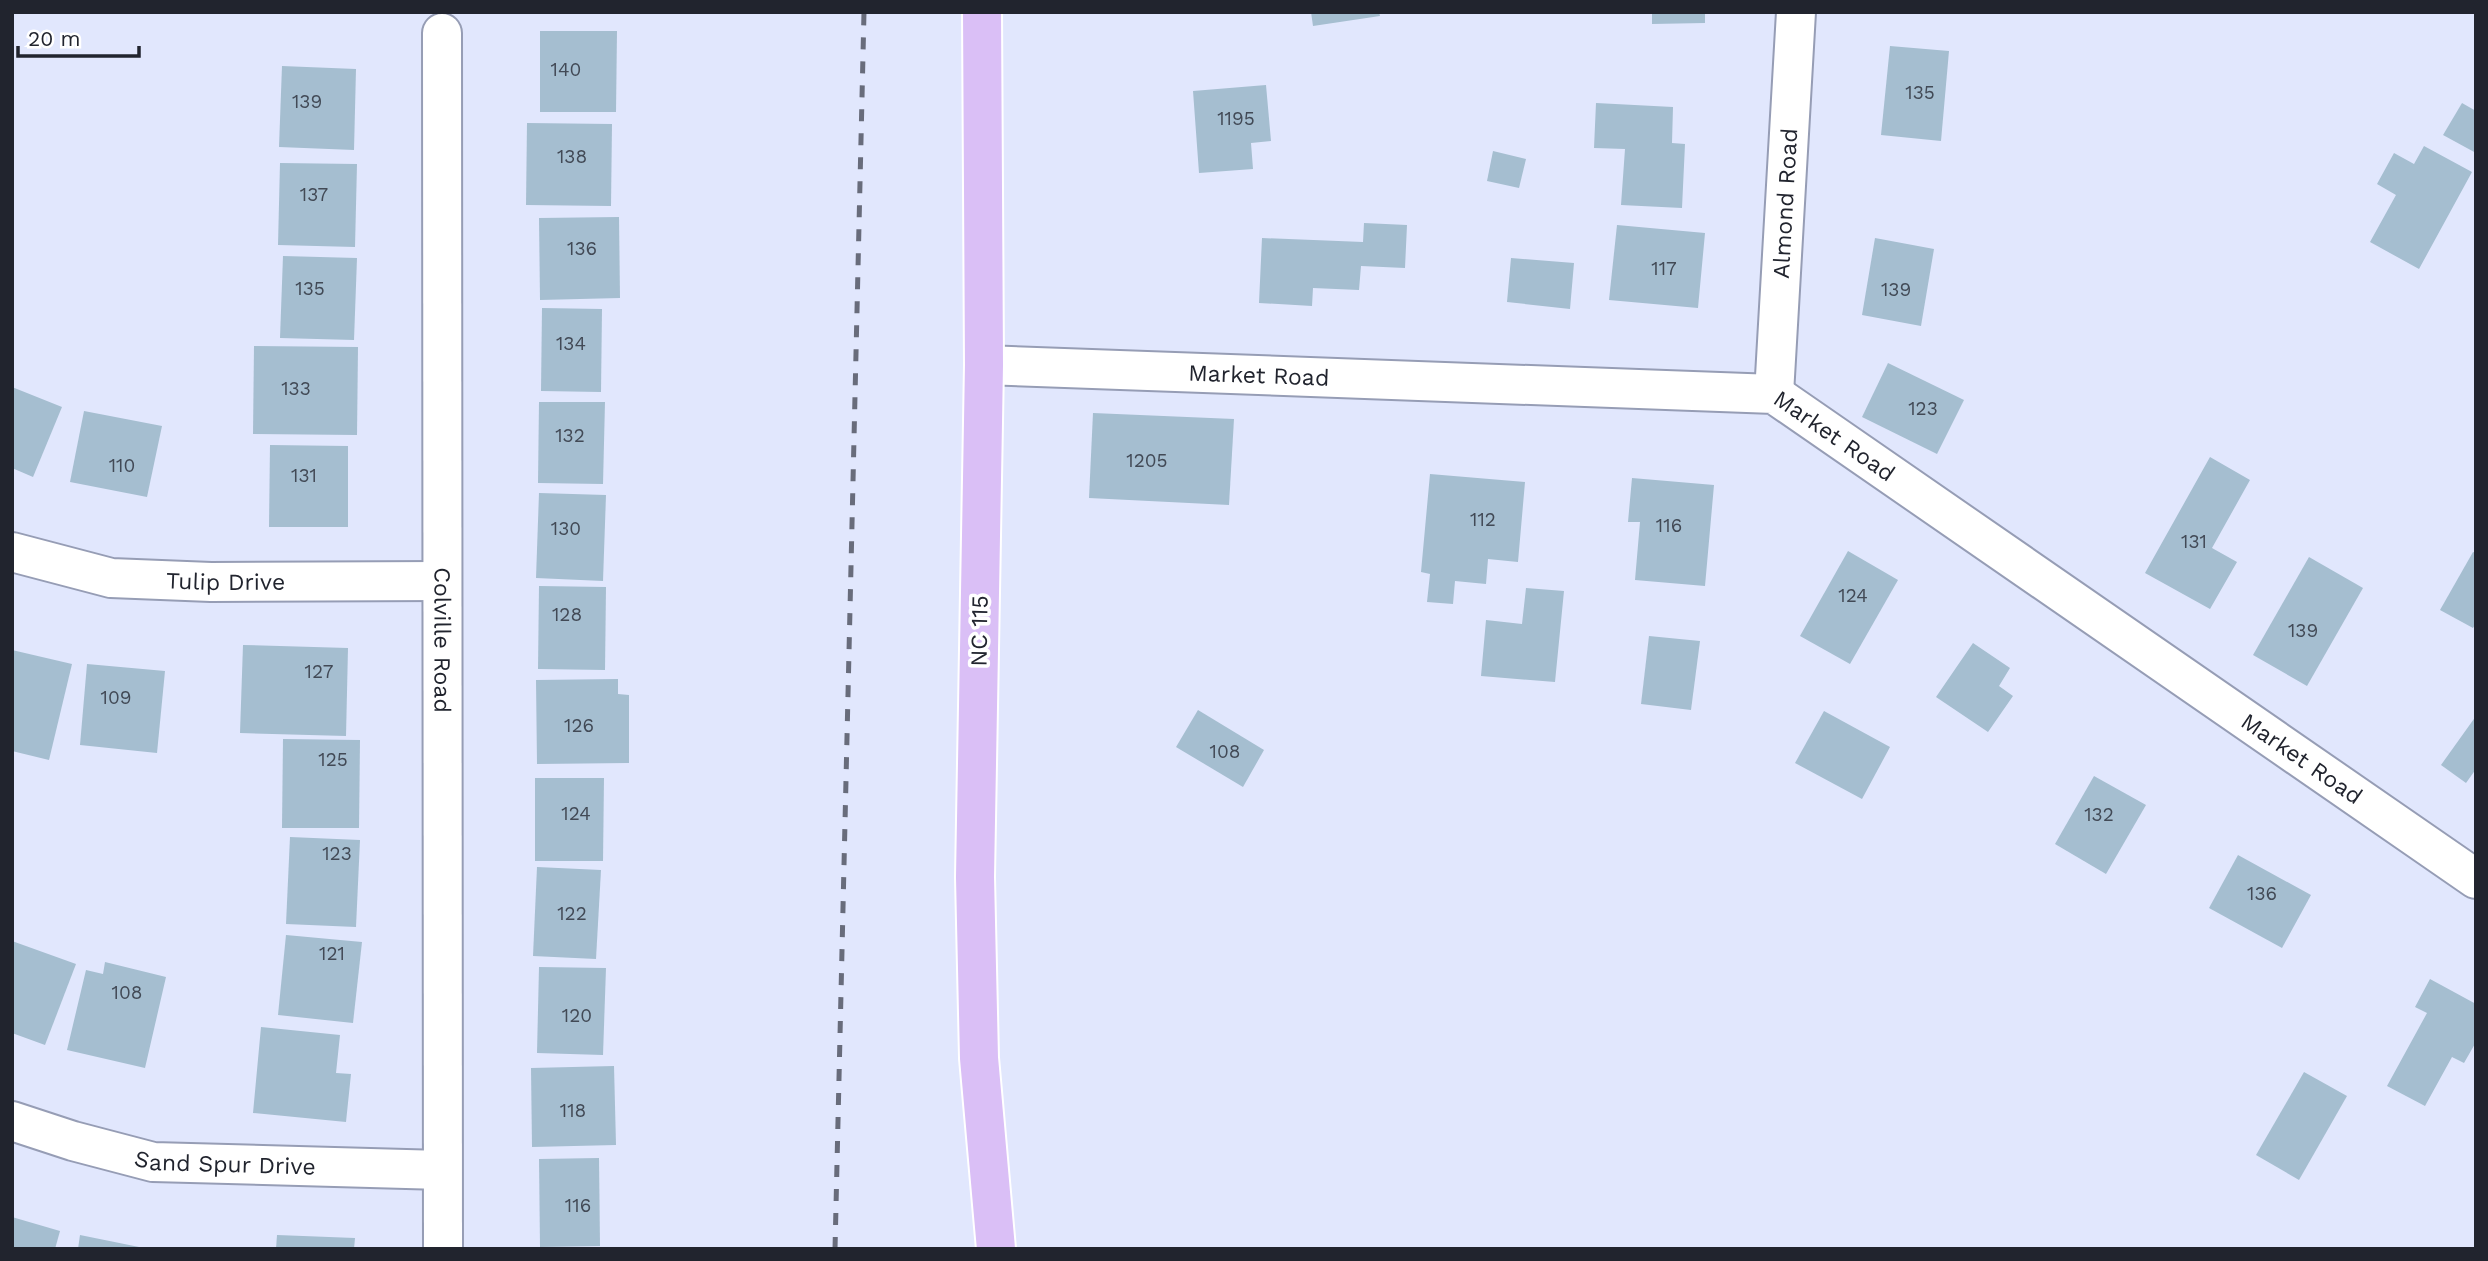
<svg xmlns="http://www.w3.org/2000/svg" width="2488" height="1261" font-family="'Work Sans',sans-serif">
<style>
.building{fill:#a5bed0}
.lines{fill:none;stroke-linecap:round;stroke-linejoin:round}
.minor-casing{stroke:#969db5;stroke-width:42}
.primary-casing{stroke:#fff;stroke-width:42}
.minor{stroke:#fff;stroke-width:38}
.primary{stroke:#dabff6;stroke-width:38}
.rail{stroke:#686c7b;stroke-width:5;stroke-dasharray:12 12;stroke-linecap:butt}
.labels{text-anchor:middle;stroke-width:7;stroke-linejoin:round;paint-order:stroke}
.number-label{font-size:19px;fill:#424a56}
.street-label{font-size:23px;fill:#21242e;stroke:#fff}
</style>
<rect width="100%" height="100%" fill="#e1e7fd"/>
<!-- building -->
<g class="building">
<polygon points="1311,12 1379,12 1380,16 1313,26"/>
<polygon points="1652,12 1705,12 1705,23 1652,24"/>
<polygon points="540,31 617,31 616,112 540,112"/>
<polygon points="1890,46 1949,51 1941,141 1881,135"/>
<polygon points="282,66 356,69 354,150 279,147"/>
<polygon points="1266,85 1271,141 1251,143 1253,169 1199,173 1193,91"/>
<polygon points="1596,103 1673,107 1672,143 1685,144 1682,208 1621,205 1625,149 1594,148"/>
<polygon points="2462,103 2476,111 2476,153 2443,135"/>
<polygon points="527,123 612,124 611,206 526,205"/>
<polygon points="2424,146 2472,172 2419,269 2370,242 2396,195 2377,184 2394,153 2414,164"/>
<polygon points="1493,151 1526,159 1519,188 1487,181"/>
<polygon points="280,163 357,164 355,247 278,245"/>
<polygon points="619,217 620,298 540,300 539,218"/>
<polygon points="1364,223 1407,225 1405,268 1361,266 1359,290 1313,288 1312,306 1259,303 1262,238 1363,242"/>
<polygon points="1617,225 1705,233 1698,308 1609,300"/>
<polygon points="1875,238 1934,249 1921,326 1862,315"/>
<polygon points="283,256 357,258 354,340 280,338"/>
<polygon points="1511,258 1574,263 1570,309 1507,302"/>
<polygon points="542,308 602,309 601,392 541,391"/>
<polygon points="254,346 358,347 357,435 253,434"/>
<polygon points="1888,363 1964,400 1937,454 1862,417"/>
<polygon points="12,387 62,407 33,477 12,468"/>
<polygon points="539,402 605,402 603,484 538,483"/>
<polygon points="84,411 162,426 147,497 70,482"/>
<polygon points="1093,413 1234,419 1229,505 1089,498"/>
<polygon points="270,445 348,446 348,527 269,527"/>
<polygon points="2210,457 2250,480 2212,548 2237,562 2210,609 2145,573"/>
<polygon points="1430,474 1525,482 1518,562 1488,559 1486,584 1455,581 1453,604 1427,602 1430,574 1421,572"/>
<polygon points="1632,478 1714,485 1705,586 1635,580 1640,522 1628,522"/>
<polygon points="539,493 606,495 603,581 536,578"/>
<polygon points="1848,551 1898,580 1850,664 1800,636"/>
<polygon points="2473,552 2476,553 2476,623 2473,628 2440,610"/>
<polygon points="2309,557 2363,588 2307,686 2253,655"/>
<polygon points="539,586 606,587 605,670 538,669"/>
<polygon points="1526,588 1564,591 1555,682 1481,676 1486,620 1522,624"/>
<polygon points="1649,636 1700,641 1691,710 1641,704"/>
<polygon points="1973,643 2010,668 1999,686 2013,696 1988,732 1936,697"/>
<polygon points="243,645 348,648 346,736 240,733"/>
<polygon points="12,650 72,664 49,760 12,751"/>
<polygon points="87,664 165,671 157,753 80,745"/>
<polygon points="618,679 618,694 629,695 629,763 537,764 536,680"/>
<polygon points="1198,710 1264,750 1243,787 1176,747"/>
<polygon points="1824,711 1890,747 1862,799 1795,763"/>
<polygon points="2476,716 2476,769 2466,783 2441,765"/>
<polygon points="283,739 360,740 359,828 282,828"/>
<polygon points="2094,776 2146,805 2106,874 2055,844"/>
<polygon points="535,778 604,778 603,861 535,861"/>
<polygon points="290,837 360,840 356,927 286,924"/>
<polygon points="2238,855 2311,895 2282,948 2209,908"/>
<polygon points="537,867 601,870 596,959 533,956"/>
<polygon points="286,935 362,942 353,1023 278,1015"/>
<polygon points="12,941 76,964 45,1045 12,1033"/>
<polygon points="105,962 166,977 145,1068 67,1050 86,970 103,974"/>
<polygon points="539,967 606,968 603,1055 537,1053"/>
<polygon points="2430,979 2476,1004 2476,1042 2464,1063 2452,1057 2425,1106 2387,1086 2427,1013 2415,1007"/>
<polygon points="261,1027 340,1035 336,1073 351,1074 346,1122 253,1113"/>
<polygon points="614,1066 616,1145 532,1147 531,1068"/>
<polygon points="2304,1072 2347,1096 2299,1180 2256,1155"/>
<polygon points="599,1158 600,1246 540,1247 539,1159"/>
<polygon points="12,1217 60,1231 55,1249 12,1249"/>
<polygon points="80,1235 144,1248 144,1249 78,1249"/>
<polygon points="277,1235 355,1238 354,1249 276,1249"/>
</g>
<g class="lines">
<!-- minor casing -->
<g class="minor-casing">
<g id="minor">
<path id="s1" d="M 442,33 L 443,1249"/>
<path id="s2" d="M 984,365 L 1774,394 L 2476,879"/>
<path id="s3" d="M 1774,394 L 1796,12"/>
<path id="s4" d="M 12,552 L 111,578 L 211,582 L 442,581"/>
<path id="s5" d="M 12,1121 L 73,1141 L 153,1162 L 442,1170"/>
</g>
</g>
<!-- primary casing -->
<g class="primary-casing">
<polyline id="primary" points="982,12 984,365 975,877 979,1058 996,1249"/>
</g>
<!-- minor -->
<use href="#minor" class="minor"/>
<!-- primary -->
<use href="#primary" class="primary"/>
<!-- rail -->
<polyline class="rail" points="835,1249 864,12"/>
</g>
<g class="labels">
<!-- number labels -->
<g class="number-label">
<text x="566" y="76">140</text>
<text x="1920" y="99">135</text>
<text x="307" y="108">139</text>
<text x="1236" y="125">1195</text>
<text x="572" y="163">138</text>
<text x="314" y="201">137</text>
<text x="582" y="255">136</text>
<text x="1664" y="275">117</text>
<text x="310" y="295">135</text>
<text x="1896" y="296">139</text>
<text x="571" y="350">134</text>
<text x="296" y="395">133</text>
<text x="1923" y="415">123</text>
<text x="570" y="442">132</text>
<text x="1147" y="467">1205</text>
<text x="122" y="472">110</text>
<text x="304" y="482">131</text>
<text x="1483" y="526">112</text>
<text x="1669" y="532">116</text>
<text x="566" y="535">130</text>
<text x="2194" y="548">131</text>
<text x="1853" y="602">124</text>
<text x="567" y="621">128</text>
<text x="2303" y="637">139</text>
<text x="319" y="678">127</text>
<text x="116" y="704">109</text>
<text x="579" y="732">126</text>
<text x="1225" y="758">108</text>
<text x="333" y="766">125</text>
<text x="576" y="820">124</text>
<text x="2099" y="821">132</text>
<text x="337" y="860">123</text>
<text x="2262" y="900">136</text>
<text x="572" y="920">122</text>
<text x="332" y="960">121</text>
<text x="127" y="999">108</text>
<text x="577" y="1022">120</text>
<text x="573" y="1117">118</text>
<text x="578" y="1212">116</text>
</g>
<!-- street labels -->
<g class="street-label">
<text dy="8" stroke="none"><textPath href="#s3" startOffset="191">Almond Road</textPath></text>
<text dy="8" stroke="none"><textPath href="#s2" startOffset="275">Market Road</textPath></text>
<text dy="8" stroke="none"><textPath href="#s2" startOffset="864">Market Road</textPath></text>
<text dy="8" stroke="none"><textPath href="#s4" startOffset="217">Tulip Drive</textPath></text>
<text transform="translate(979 631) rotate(-89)" y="8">NC 115</text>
<text dy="8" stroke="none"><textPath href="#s1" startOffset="607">Colville Road</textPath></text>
<text dy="8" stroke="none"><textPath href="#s2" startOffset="1432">Market Road</textPath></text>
<text dy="8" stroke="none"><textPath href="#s5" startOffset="219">Sand Spur Drive</textPath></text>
</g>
</g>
<!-- border -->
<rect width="2488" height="1261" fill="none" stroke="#21242e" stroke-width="28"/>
<!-- scale -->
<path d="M18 46v10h121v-10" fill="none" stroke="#21242e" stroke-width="3.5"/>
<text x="28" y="46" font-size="21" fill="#21242e" stroke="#ffffff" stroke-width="5" paint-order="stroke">20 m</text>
</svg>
